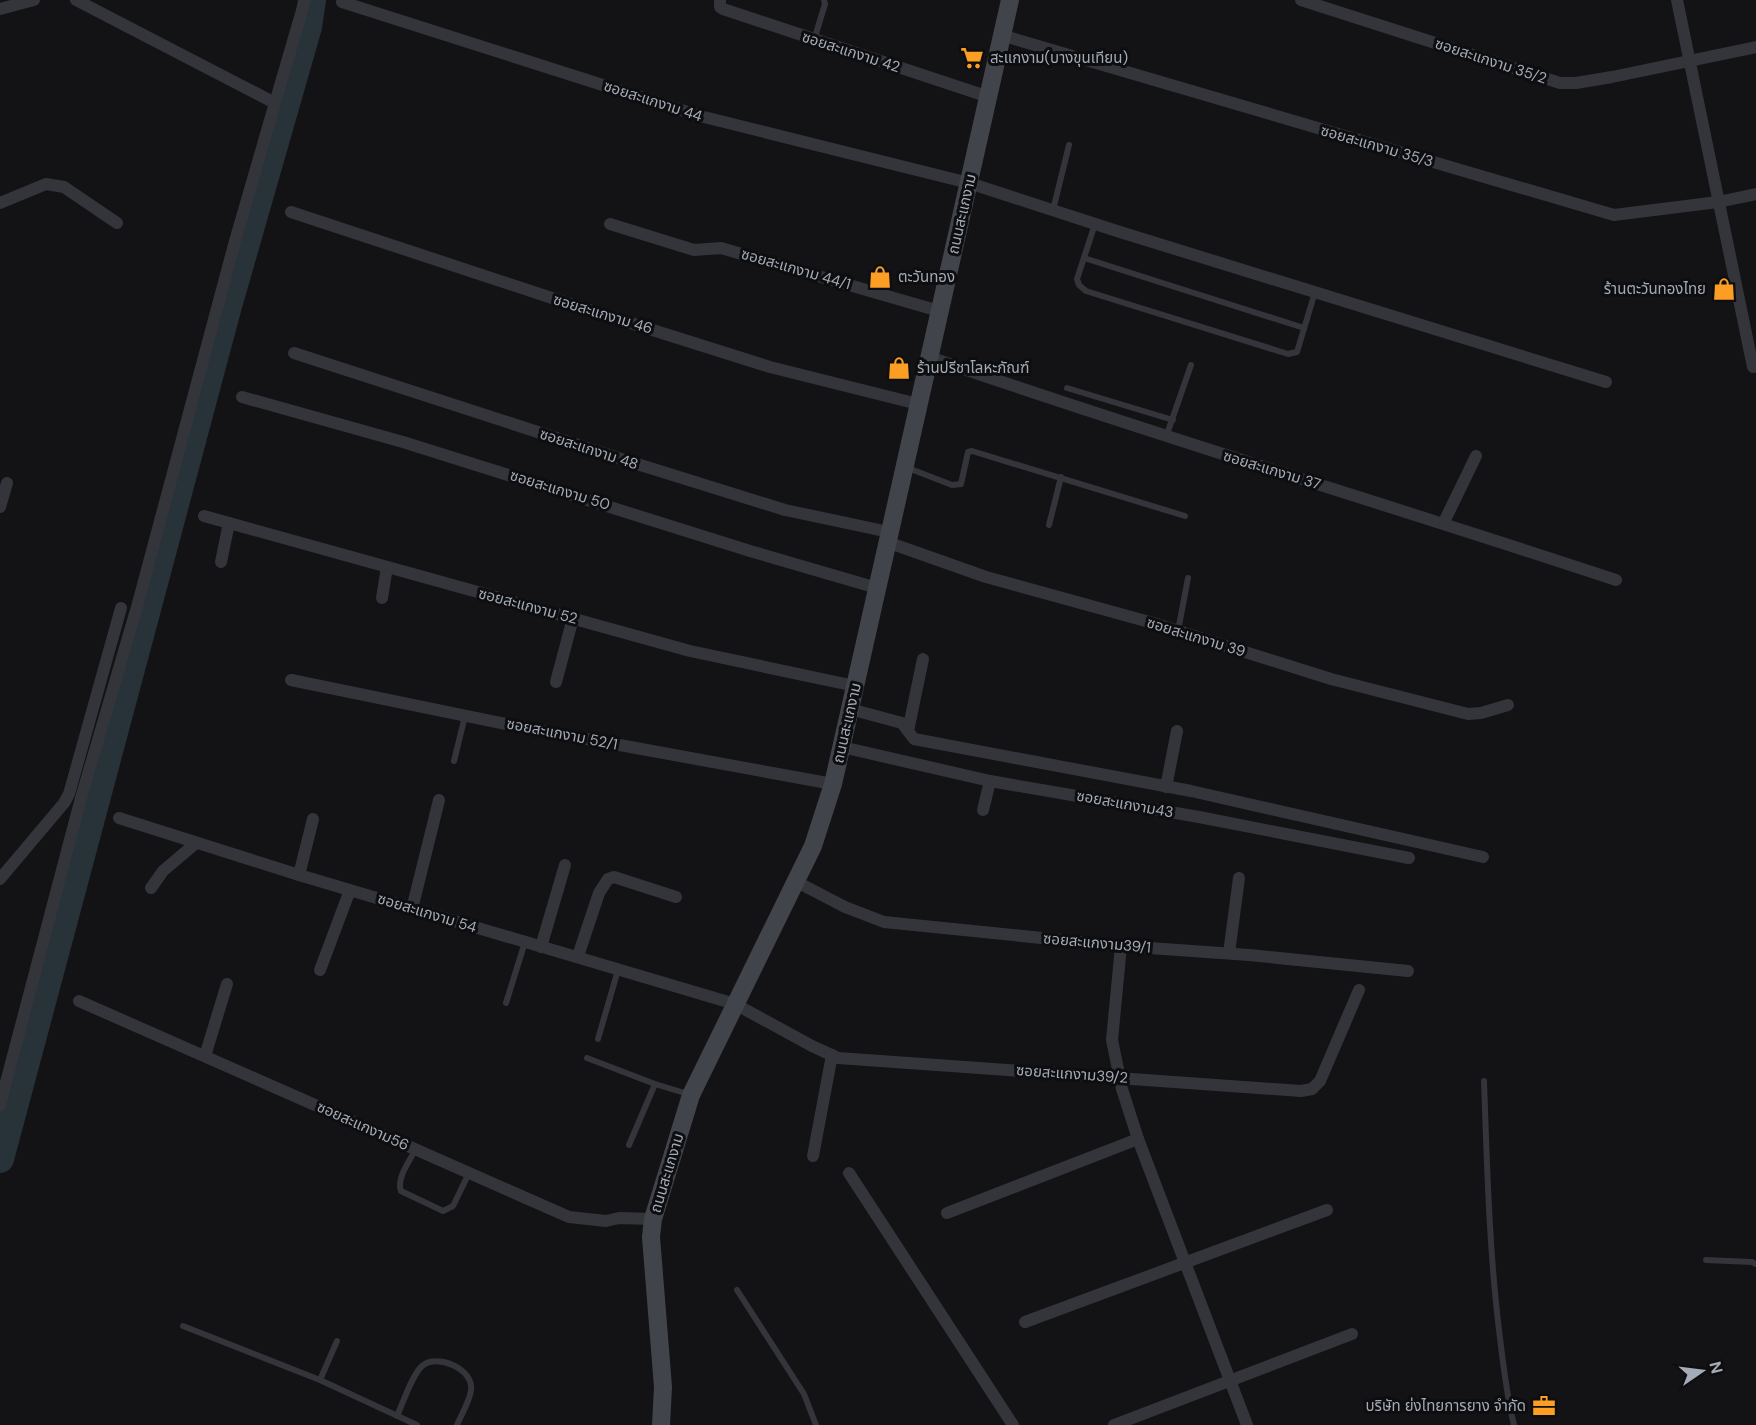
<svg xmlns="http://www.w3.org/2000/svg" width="1756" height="1425" font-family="'DM Sans','Noto Sans Thai',sans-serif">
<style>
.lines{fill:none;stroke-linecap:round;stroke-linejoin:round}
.river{stroke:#283339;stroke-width:28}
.lane{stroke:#34353a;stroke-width:6}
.street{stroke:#34353a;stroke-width:12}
.secondary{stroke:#41444a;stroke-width:18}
.labels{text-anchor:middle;stroke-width:6;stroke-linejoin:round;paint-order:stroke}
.street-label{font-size:15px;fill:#a3abb6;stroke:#0e0e10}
.poi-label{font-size:15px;fill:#a3abb6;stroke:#0e0e10;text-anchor:start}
</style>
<rect width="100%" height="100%" fill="#131315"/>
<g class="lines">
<!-- river -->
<polyline class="river" points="0,1159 228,306 308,27 312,0"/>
<!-- lane -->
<g class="lane">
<polyline points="814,40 825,4 824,0"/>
<polyline points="1053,210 1069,145"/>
<polyline points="1095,224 1077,279 1079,285 1086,291 1288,354 1297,352 1315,292"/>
<polyline points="1084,258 1304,328"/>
<polyline points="1067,388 1173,420"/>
<polyline points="1166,437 1191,365"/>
<polyline points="908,468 952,485 961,484 968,452 972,451 1185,516"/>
<polyline points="1049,525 1061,477"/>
<polyline points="1178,631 1188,578"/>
<polyline points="454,761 465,716"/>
<polyline points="506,1003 525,942"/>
<polyline points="598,1039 618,970"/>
<polyline points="587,1058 655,1084 688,1094"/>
<path d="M 1484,1081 C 1487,1164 1489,1247 1499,1330 C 1503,1362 1506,1393 1514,1425"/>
<polyline points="629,1145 655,1084"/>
<path d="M 416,1149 C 410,1160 396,1179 401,1191 L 443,1211 L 453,1206 L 469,1173"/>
<polyline points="1706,1260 1752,1262 1756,1264"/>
<polyline points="737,1290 804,1394 816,1425"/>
<polyline points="183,1326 320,1380"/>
<polyline points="337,1341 320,1380 417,1425"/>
<path d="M 397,1416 C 403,1403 412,1375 422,1366 C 437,1353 474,1369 471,1390 C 470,1401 461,1415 457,1425"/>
</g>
<!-- street -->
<g class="street">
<polyline points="76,0 275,103 305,0"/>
<polyline points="720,0 720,7 723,9 989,97"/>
<polyline points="1301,0 1560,83 1576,83 1612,77 1756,47"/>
<polyline points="1677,0 1753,367"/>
<polyline points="342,2 700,116 969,183 1120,232 1606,382"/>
<polyline points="0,9 34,0"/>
<polyline points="1001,35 1614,215 1718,202 1756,194"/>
<polyline points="0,203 46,184 64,187 117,223"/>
<polyline points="291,212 567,303 770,367 918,404"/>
<polyline points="610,224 694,250 721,248 939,311"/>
<polyline points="294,353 618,458 785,510 889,532"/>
<path d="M 929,357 C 1156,436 1387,504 1616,580"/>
<polyline points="242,397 403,442 750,551 877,588"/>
<polyline points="0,507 7,483"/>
<polyline points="204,516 690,651 855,686"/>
<polyline points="1444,522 1476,456"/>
<polyline points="887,542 986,577 1153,623 1331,679 1468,714 1481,713 1508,705"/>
<polyline points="221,562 229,523"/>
<polyline points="382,598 387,567"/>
<polyline points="291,680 521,727 833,784"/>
<polyline points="556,682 573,618"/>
<polyline points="850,709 902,723 914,739 1191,791 1483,857"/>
<polyline points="908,731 923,659"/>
<polyline points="842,747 990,781 1199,817 1409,858"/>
<polyline points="1166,787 1177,731"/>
<polyline points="983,810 990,781"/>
<polyline points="119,818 299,875 735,1004 812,1046 838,1058 1301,1091 1312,1089 1320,1081 1359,990"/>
<polyline points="299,875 313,819"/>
<polyline points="0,879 64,803 69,794 121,608"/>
<polyline points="795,881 845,907 884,922 1121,946 1249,955 1408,971"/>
<polyline points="151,888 163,871 196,843"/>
<polyline points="412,909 439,800"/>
<polyline points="1121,946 1112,1040 1122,1089 1138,1139 1247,1425"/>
<polyline points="541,947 565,865"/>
<polyline points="1229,953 1239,878"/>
<polyline points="578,956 599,893 608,879 614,877 676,897"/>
<polyline points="320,970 350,890"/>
<polyline points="79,1001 569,1217 606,1221 619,1218 653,1219"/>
<polyline points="205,1056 227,984"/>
<polyline points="0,1105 81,798 137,607 235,241 275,103"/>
<polyline points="813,1156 832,1055"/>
<polyline points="849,1173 1013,1425"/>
<polyline points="947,1213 1138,1139"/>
<polyline points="1025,1322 1327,1210"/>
<polyline points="1114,1425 1352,1334"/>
</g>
<!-- secondary -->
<polyline class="secondary" points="661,1425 663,1387 651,1237 653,1219 691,1095 813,846 833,784 1010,0"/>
</g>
<!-- icons -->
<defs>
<g id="supermarket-bare" transform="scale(1.8)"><path d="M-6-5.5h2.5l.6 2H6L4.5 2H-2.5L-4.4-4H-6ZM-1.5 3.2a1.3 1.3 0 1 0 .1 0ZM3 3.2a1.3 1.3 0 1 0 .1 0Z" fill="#fc9e23" stroke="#0e0e10" stroke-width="2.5" paint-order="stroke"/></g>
<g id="shop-bare" transform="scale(1.8)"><path d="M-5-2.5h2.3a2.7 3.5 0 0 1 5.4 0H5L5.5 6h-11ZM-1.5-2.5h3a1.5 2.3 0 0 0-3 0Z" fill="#fc9e23" stroke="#0e0e10" stroke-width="2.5" paint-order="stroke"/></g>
<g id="office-bare" transform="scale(1.8)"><path d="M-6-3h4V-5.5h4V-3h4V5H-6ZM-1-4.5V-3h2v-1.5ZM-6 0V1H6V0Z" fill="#fc9e23" stroke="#0e0e10" stroke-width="2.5" paint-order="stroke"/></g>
</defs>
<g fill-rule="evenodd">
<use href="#supermarket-bare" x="972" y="58"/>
<use href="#shop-bare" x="880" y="277"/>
<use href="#shop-bare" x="1724" y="289"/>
<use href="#shop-bare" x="899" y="368"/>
<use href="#office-bare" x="1544" y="1406"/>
</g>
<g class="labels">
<!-- street labels -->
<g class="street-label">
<text transform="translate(851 52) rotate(18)" y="5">ซอยสะแกงาม 42</text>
<text transform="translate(1491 61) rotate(18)" y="5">ซอยสะแกงาม 35/2</text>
<text transform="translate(653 101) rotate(18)" y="5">ซอยสะแกงาม 44</text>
<text transform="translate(1377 146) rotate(16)" y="5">ซอยสะแกงาม 35/3</text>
<text transform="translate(962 214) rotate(-77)" y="5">ถนนสะแกงาม</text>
<text transform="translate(796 269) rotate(16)" y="5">ซอยสะแกงาม 44/1</text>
<text transform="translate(603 314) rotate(17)" y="5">ซอยสะแกงาม 46</text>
<text transform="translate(589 449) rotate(18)" y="5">ซอยสะแกงาม 48</text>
<text transform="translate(1272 470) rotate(17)" y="5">ซอยสะแกงาม 37</text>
<text transform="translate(560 490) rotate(17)" y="5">ซอยสะแกงาม 50</text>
<text transform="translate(528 606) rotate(15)" y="5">ซอยสะแกงาม 52</text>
<text transform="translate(1196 637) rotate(17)" y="5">ซอยสะแกงาม 39</text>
<text transform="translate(847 723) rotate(-77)" y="5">ถนนสะแกงาม</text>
<text transform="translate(562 734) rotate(11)" y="5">ซอยสะแกงาม 52/1</text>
<text transform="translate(1125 804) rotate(10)" y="5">ซอยสะแกงาม43</text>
<text transform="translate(427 913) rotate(17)" y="5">ซอยสะแกงาม 54</text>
<text transform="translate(1097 943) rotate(5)" y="5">ซอยสะแกงาม39/1</text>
<text transform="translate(1072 1074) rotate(4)" y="5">ซอยสะแกงาม39/2</text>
<text transform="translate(363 1126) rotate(24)" y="5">ซอยสะแกงาม56</text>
<text transform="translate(667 1173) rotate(-73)" y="5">ถนนสะแกงาม</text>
</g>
<!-- poi labels -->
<g class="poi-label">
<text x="990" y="63">สะแกงาม(บางขุนเทียน)</text>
<text x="898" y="282">ตะวันทอง</text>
<text x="1706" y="294" text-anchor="end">ร้านตะวันทองไทย</text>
<text x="917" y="373">ร้านปรีชาโลหะภัณฑ์</text>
<text x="1526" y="1411" text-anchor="end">บริษัท ย่งไทยการยาง จำกัด</text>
</g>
</g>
<!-- north arrow -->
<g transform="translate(1702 1371) rotate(76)" stroke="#0e0e10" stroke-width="4.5" paint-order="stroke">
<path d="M0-4.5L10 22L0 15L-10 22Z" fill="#a3abb6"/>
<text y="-9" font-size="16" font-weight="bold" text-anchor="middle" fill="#a3abb6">N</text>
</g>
</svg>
